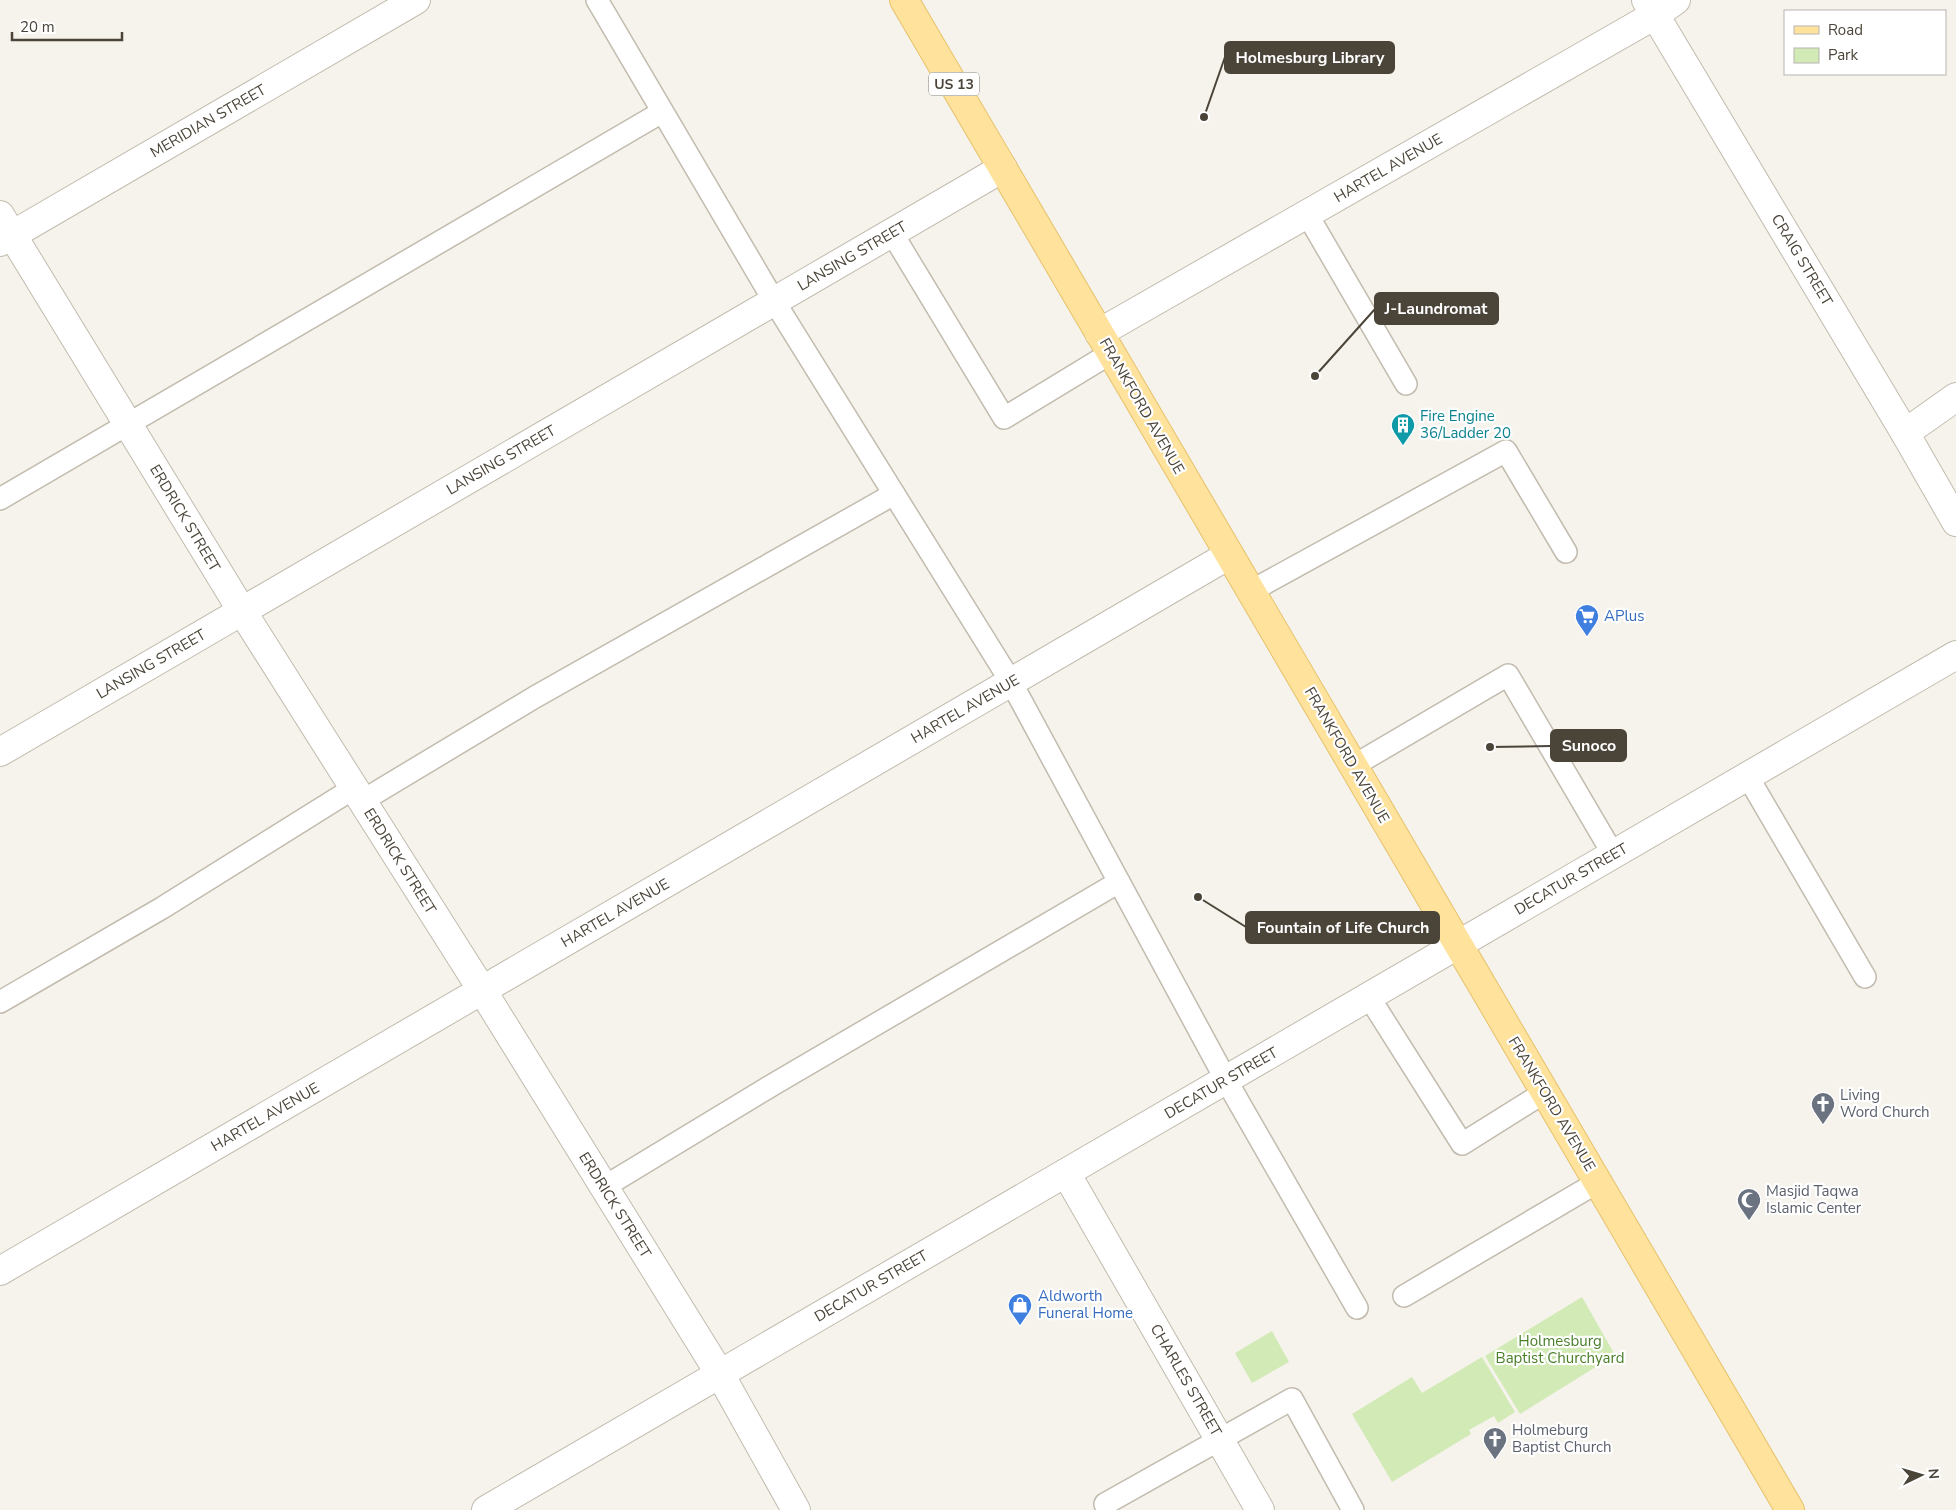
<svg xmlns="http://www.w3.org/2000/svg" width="1956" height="1510" font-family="'Nunito Sans',sans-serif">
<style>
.green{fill:#d2eab5}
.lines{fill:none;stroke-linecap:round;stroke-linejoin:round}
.service-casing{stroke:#c2bbae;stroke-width:24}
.minor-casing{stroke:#c2bbae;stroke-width:30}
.primary-casing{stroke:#e6c16a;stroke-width:30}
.service{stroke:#fff;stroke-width:21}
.minor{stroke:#fff;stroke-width:28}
.primary{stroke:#ffe39c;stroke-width:28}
.labels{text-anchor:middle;stroke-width:4.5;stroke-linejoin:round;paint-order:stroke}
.shield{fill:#fff;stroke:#817c74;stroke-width:1}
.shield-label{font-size:14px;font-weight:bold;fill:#4b4439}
.street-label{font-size:15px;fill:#4b4439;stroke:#fff}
.culture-label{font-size:15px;fill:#0d838f;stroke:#fff;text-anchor:start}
.shop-label{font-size:15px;fill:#366cbe;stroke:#fff;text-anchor:start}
.worship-label{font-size:15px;fill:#5b616d;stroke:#fff;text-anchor:start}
.park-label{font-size:15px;fill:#4a7f2a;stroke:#fff}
.leader{fill:none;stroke:#4b4439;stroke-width:2}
.callout-dot{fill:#4b4439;stroke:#fff;stroke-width:2}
.callout{fill:#4b4439;stroke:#4b4439;stroke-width:2}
.callout-label{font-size:16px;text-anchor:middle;font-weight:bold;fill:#fff}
</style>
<rect width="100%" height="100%" fill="#f6f3ec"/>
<!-- green -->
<g class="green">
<polygon points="1582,1297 1615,1355 1520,1414 1485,1356"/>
<polygon points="1272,1331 1289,1362 1252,1383 1235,1353"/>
<polygon points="1482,1357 1515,1412 1498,1423 1494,1416 1469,1430 1471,1434 1392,1482 1352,1414 1412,1377 1422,1393"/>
</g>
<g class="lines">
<!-- service casing -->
<g class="service-casing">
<g id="service">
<polyline points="597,0 774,301 1011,682 1226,1080 1357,1308"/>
<polyline points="1307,214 1406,384"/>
<polyline points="892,233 1004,418 1111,353"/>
<polyline points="0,499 662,112"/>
<polyline points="1251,591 1506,451 1566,552"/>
<polyline points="1353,766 1508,675 1613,854"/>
<polyline points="1748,777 1865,977"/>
<polyline points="362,801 535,697 894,494"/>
<polyline points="1369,997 1462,1144 1545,1092"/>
<polyline points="0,1002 162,908 354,788"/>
<polyline points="604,1187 774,1084 1119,882"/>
<polyline points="1404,1296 1598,1182"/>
<polyline points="1105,1504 1292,1399 1353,1510"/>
</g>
</g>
<!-- minor casing -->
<g class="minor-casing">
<g id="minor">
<polyline points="1646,0 1905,433 1956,522"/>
<polyline points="0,215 242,611 482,990 720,1374 796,1510"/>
<polyline points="0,242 416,0"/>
<polyline points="1099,333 1655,15 1676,0"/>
<polyline points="1905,433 1956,397"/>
<polyline points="0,752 1003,168"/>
<polyline points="1066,1173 1260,1510"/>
<polyline points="0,1271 1229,555"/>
<polyline points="486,1510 1956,655"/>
</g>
</g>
<!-- primary casing -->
<g class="primary-casing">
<polyline id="primary" points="904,0 1790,1510"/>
</g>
<!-- service -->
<use href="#service" class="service"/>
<!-- minor -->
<use href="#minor" class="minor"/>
<!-- primary -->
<use href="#primary" class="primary"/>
</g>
<!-- icons -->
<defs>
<g id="building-pin" transform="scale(1.25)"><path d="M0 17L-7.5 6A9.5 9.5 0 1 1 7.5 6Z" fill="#0f9aa8" stroke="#fff"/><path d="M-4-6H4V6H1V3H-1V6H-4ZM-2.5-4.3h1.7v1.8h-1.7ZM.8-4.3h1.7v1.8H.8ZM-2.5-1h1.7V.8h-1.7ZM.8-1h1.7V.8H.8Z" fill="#fff"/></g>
<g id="supermarket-pin" transform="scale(1.25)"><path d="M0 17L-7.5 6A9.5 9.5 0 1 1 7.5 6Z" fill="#3f7fe0" stroke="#fff"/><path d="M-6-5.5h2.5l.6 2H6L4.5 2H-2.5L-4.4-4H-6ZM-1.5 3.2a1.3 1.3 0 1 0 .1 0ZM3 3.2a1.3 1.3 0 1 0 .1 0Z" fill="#fff"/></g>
<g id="church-pin" transform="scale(1.25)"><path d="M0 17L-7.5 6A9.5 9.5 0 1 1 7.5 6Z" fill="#6b7280" stroke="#fff"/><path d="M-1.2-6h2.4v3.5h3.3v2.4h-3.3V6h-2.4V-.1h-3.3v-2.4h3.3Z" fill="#fff"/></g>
<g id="mosque-pin" transform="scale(1.25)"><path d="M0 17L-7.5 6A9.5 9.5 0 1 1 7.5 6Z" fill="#6b7280" stroke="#fff"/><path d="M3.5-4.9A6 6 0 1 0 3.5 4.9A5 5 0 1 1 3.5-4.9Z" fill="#fff"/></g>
<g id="shop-pin" transform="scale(1.25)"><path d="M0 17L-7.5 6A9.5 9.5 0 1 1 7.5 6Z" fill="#3f7fe0" stroke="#fff"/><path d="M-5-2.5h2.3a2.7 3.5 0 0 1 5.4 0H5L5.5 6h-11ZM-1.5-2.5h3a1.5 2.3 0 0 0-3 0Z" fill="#fff"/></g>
</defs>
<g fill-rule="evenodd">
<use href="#building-pin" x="1403" y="425"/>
<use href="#supermarket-pin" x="1587" y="616"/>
<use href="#church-pin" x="1823" y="1104"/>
<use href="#mosque-pin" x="1749" y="1200"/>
<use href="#shop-pin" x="1020" y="1305"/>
<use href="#church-pin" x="1495" y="1439"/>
</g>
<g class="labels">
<!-- shield labels -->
<rect class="shield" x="929" y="72.5" width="50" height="23" rx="4"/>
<g class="shield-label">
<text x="954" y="89">US 13</text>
</g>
<!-- street labels -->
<g class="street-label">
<text transform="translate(208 121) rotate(-30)" y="5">MERIDIAN STREET</text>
<text transform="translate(1388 168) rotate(-30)" y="5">HARTEL AVENUE</text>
<text transform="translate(852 256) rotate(-30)" y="5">LANSING STREET</text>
<text transform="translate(1802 260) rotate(59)" y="5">CRAIG STREET</text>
<text transform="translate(1142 406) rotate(60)" y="5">FRANKFORD AVENUE</text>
<text transform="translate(501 460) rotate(-30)" y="5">LANSING STREET</text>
<text transform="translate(185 518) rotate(59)" y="5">ERDRICK STREET</text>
<text transform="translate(151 664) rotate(-30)" y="5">LANSING STREET</text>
<text transform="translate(965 709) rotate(-30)" y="5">HARTEL AVENUE</text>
<text transform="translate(1347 755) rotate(60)" y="5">FRANKFORD AVENUE</text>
<text transform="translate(400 861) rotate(58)" y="5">ERDRICK STREET</text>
<text transform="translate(1571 879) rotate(-30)" y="5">DECATUR STREET</text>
<text transform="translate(615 913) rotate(-30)" y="5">HARTEL AVENUE</text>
<text transform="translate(1221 1083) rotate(-30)" y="5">DECATUR STREET</text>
<text transform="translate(1552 1104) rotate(59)" y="5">FRANKFORD AVENUE</text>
<text transform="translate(265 1117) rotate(-30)" y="5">HARTEL AVENUE</text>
<text transform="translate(615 1205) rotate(58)" y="5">ERDRICK STREET</text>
<text transform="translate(871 1286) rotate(-30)" y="5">DECATUR STREET</text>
<text transform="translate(1186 1380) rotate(60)" y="5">CHARLES STREET</text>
</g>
<!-- culture labels -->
<g class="culture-label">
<text x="1420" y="421">Fire Engine<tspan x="1420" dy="17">36/Ladder 20</tspan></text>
</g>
<!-- shop labels -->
<g class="shop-label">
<text x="1604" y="621">APlus</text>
<text x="1038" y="1301">Aldworth<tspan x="1038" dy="17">Funeral Home</tspan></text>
</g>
<!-- worship labels -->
<g class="worship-label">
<text x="1840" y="1100">Living<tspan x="1840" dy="17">Word Church</tspan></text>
<text x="1766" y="1196">Masjid Taqwa<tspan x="1766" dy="17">Islamic Center</tspan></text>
<text x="1512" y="1435">Holmeburg<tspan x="1512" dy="17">Baptist Church</tspan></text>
</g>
<!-- park labels -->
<g class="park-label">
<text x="1560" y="1346">Holmesburg<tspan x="1560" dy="17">Baptist Churchyard</tspan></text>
</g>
</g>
<!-- callouts -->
<path class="leader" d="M1204 117L1225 57M1315 376L1375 309M1490 747L1551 746M1198 897L1246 927"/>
<g class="callout-dot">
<circle cx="1204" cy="117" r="5"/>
<circle cx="1315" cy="376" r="5"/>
<circle cx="1490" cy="747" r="5"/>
<circle cx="1198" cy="897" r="5"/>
</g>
<g class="callout">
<rect x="1225" y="42" width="169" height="31" rx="5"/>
<rect x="1375" y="293" width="123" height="31" rx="5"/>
<rect x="1551" y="730" width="75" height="31" rx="5"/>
<rect x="1246" y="912" width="193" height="31" rx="5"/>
</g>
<g class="callout-label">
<text x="1310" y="63">Holmesburg Library</text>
<text x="1436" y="314">J-Laundromat</text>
<text x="1589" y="751">Sunoco</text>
<text x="1343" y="933">Fountain of Life Church</text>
</g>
<!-- legend -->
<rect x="1784" y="10" width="162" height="65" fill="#ffffff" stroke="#b7b4b0"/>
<rect x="1794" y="26" width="25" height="8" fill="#ffe39c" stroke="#b7b4b0"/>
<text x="1828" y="35" font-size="15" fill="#4b4439">Road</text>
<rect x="1794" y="48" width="25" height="15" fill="#d2eab5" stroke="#b7b4b0"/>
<text x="1828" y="60" font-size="15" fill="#4b4439">Park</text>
<!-- north arrow -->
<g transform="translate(1921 1475) rotate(85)" stroke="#ffffff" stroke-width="4" paint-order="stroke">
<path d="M0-4L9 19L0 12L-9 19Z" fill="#4b4439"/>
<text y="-8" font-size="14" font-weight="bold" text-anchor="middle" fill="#4b4439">N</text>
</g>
<!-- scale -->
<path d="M12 32v8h110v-8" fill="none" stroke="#4b4439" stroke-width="2.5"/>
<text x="20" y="32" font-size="15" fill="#4b4439" stroke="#ffffff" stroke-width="4" paint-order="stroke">20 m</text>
</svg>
